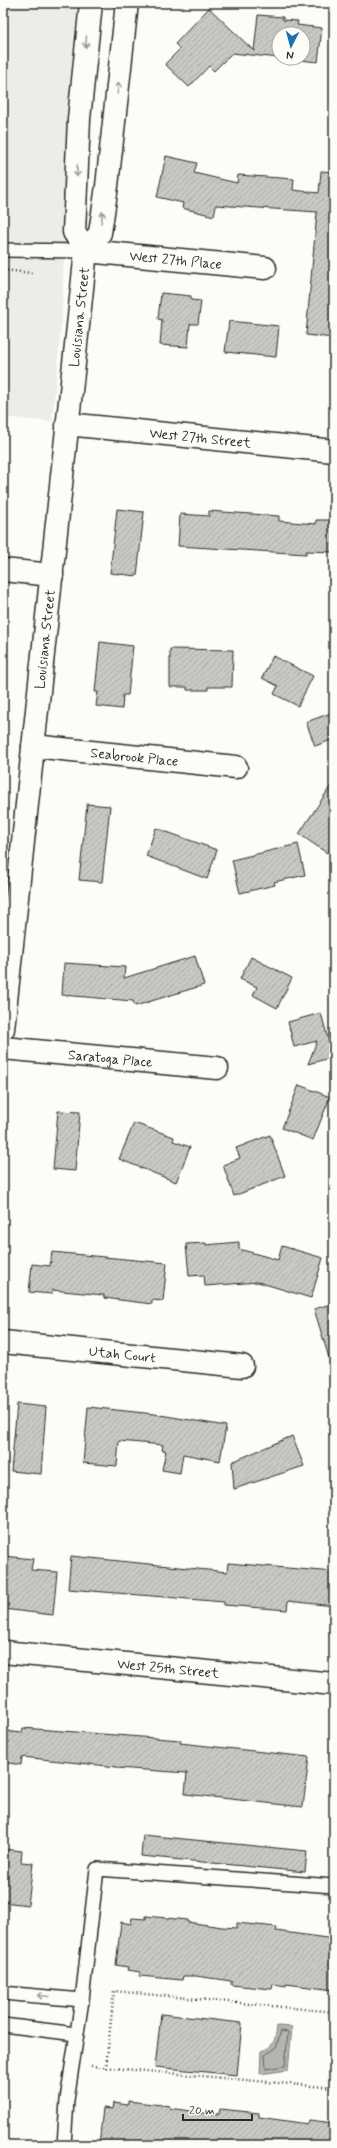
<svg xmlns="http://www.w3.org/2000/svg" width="337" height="2148" font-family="Mynerve,sans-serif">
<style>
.built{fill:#edece8}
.water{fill:#b5b4b1;stroke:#7e7d7b}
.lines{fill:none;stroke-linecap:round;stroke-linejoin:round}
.shore{stroke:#626261;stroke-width:1}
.building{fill:url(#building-hatch);stroke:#2b2b2b}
.service-casing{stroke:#2b2b2b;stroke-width:16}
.minor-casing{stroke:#2b2b2b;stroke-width:25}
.tertiary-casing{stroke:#2b2b2b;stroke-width:25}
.secondary-casing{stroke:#2b2b2b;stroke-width:25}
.path{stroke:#2b2b2b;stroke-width:2.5;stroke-dasharray:1 3;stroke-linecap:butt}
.service{stroke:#fdfcf7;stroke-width:13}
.minor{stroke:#fdfcf7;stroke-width:22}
.tertiary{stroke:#fdfcf7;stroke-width:22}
.secondary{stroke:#fdfcf7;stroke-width:22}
.oneway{stroke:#9e9e9b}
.labels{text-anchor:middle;stroke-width:3.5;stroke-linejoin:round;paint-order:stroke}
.street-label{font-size:14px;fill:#2b2b2b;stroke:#fdfcf7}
</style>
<defs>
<pattern id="building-hatch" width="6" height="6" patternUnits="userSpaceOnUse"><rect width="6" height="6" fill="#c9c8c4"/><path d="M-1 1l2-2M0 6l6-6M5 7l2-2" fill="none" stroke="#adaca9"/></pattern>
</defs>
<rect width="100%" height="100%" fill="#fdfcf7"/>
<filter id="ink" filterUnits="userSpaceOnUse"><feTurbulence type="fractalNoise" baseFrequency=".025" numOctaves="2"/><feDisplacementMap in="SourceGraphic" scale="8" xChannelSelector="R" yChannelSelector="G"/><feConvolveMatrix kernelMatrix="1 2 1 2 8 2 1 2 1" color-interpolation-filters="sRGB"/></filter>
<g filter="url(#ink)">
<!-- built -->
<polygon class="built" points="3,3 78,3 69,94 62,317 52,422 3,417"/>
<!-- water -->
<path class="water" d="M 277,2026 L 292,2027 L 288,2070 L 260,2074 L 261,2051 C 275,2047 275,2039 277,2026 Z"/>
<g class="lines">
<!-- shore -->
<polygon class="shore" points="281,2031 288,2032 285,2066 266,2069 265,2055 276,2048"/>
</g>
<!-- building -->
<g class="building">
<polygon points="209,8 254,51 258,15 283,17 283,20 298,21 297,25 322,28 318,62 281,58 303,58 303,34 279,34 279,58 232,53 214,71 209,66 189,87 165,64 180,49 175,44"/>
<polygon points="166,156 197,163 194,173 237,183 238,175 294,179 293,190 319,193 321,171 334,172 334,338 306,335 317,212 216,205 214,216 182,208 183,203 157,197"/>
<polygon points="161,293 191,296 191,300 201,301 198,324 190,324 188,347 160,345 162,320 158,319"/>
<polygon points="229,321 279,326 276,357 225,352"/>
<polygon points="117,509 144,512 137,576 110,573"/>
<polygon points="209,511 279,516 279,521 316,524 316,520 334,520 334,552 306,551 306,554 178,546 180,514 209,516"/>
<polygon points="100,642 133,646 128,695 123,695 122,709 96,706 98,692 95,692"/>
<polygon points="170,649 233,650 232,687 208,687 208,690 187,690 187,687 170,687"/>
<polygon points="273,656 313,676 298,706 274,694 278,686 262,678"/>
<polygon points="334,712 334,739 315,746 306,722"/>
<polygon points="334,781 334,844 327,853 299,834"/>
<polygon points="87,804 110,806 102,882 79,880"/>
<polygon points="156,828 217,850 207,879 146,856"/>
<polygon points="298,844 305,875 274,882 275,885 240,893 232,860"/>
<polygon points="195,956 204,985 135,1006 133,1001 62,995 64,963 125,967 124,978"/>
<polygon points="251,957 292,978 277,1008 253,995 257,987 240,979"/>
<polygon points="321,1013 333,1057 308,1064 317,1041 294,1047 288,1022"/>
<polygon points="299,1085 330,1097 313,1140 282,1128"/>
<polygon points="58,1111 80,1112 75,1171 53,1169"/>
<polygon points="134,1123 174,1137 173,1141 190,1147 176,1182 119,1159"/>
<polygon points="270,1135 285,1176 234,1196 223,1165 240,1158 236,1148"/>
<polygon points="239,1242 239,1249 278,1260 282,1246 323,1258 311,1298 258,1282 205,1286 204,1275 189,1276 186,1244 206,1243 206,1245"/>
<polygon points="52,1252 167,1263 163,1301 152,1300 152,1304 104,1298 104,1295 52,1290 52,1294 29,1292 32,1264 50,1266"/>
<polygon points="334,1303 334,1360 330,1361 314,1309"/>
<polygon points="17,1404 46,1407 41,1474 11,1471"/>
<polygon points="88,1407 154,1414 226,1426 220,1461 183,1454 180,1473 162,1470 166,1451 162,1450 163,1445 119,1441 117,1466 83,1463"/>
<polygon points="292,1436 304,1466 234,1489 232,1462"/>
<polygon points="3,1556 33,1559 31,1570 57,1572 53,1615 3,1609"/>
<polygon points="71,1556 227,1572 228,1563 334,1572 334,1606 288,1601 287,1610 224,1605 224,1602 68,1589"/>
<polygon points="23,1728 181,1740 180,1743 309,1757 303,1807 185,1794 187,1773 117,1768 117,1767 22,1757 21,1765 3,1762 3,1731 22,1733"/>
<polygon points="143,1835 307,1851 305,1872 141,1856"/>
<polygon points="3,1849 22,1851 21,1862 33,1863 28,1905 3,1902"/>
<polygon points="146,1916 187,1920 187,1922 222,1927 237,1928 237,1923 277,1927 276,1931 334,1939 334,1990 286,1984 286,1986 273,1984 272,1989 231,1985 231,1981 196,1976 183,1976 182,1980 140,1976 140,1972 127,1970 128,1967 116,1965 121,1922 131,1924 132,1918 146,1919"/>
<polygon points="161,2014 242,2023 237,2075 155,2067"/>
<polygon points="128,2101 170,2106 169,2108 204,2113 219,2114 220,2109 259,2113 259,2117 308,2124 309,2120 334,2123 334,2145 99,2145 103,2108 113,2109 114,2103 128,2105"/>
</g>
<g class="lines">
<!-- service casing -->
<g class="service-casing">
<g id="service">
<polyline points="3,250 86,251"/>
<polyline points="3,1993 82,2000"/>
<polyline points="3,2025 76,2034"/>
<polyline points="64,2145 67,2100 82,2000 97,1869 334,1886"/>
</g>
</g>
<!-- minor casing -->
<g class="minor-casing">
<g id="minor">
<path id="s1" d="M 86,251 L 265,268"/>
<polyline points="3,570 52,575"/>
<path id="s2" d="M 33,746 L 236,767"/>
<path id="s3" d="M 3,1048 L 217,1068"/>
<path id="s4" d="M 3,1342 L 242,1366"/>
<path id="s5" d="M 3,1652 L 334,1684"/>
</g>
</g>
<!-- tertiary casing -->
<g class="tertiary-casing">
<g id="tertiary">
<path id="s6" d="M 67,424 L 334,451"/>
</g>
</g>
<!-- secondary casing -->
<g class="secondary-casing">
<g id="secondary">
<polyline points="86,251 74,232 79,119 91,3"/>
<path id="s7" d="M 3,1029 L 86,251 L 100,233 L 107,186 L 127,3"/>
</g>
</g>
<!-- path -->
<g class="path">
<polyline points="3,270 32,273"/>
<polyline points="91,2066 334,2088"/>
<polyline points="106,2068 114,1991 334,2012"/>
</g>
<!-- service -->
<use href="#service" class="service"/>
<!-- minor -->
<use href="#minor" class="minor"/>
<!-- tertiary -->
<use href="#tertiary" class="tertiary"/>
<!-- secondary -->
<use href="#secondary" class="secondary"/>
</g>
<!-- one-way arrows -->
<defs><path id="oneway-shaft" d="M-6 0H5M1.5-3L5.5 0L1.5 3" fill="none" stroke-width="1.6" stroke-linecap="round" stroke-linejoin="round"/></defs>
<g class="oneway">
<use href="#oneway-shaft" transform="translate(86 42) rotate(95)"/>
<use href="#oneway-shaft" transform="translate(118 88) rotate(-84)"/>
<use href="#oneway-shaft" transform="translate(77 171) rotate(93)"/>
<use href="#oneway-shaft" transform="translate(102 217) rotate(-81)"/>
<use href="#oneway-shaft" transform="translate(43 1996) rotate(-175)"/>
</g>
</g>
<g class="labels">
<!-- street labels -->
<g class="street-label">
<text dy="5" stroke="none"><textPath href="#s1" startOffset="90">West 27th Place</textPath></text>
<text dy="5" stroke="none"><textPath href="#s7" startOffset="716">Louisiana Street</textPath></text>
<text dy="5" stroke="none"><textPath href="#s6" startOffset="134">West 27th Street</textPath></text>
<text dy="5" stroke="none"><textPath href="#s7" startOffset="392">Louisiana Street</textPath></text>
<text dy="5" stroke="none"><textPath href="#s2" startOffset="102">Seabrook Place</textPath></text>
<text dy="5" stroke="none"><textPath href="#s3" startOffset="108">Saratoga Place</textPath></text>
<text dy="5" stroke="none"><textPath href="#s4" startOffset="120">Utah Court</textPath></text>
<text dy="5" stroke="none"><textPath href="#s5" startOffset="166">West 25th Street</textPath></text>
</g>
</g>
<!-- margin -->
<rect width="337" height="2148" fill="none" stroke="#fdfcf7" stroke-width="16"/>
<rect x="8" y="8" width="321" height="2132" fill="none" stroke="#2b2b2b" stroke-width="1.5" filter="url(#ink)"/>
<!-- north arrow -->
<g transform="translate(291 46) rotate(186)"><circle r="19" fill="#fdfcf7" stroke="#a9a8a5"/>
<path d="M0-3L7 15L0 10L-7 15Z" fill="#1f6fb2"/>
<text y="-6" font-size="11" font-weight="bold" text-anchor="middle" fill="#2b2b2b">N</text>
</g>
<!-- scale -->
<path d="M183 2114v6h69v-6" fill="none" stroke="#2b2b2b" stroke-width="2"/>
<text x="189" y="2114" font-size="12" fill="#2b2b2b" stroke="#fdfcf7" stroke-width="3" paint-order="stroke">20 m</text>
</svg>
